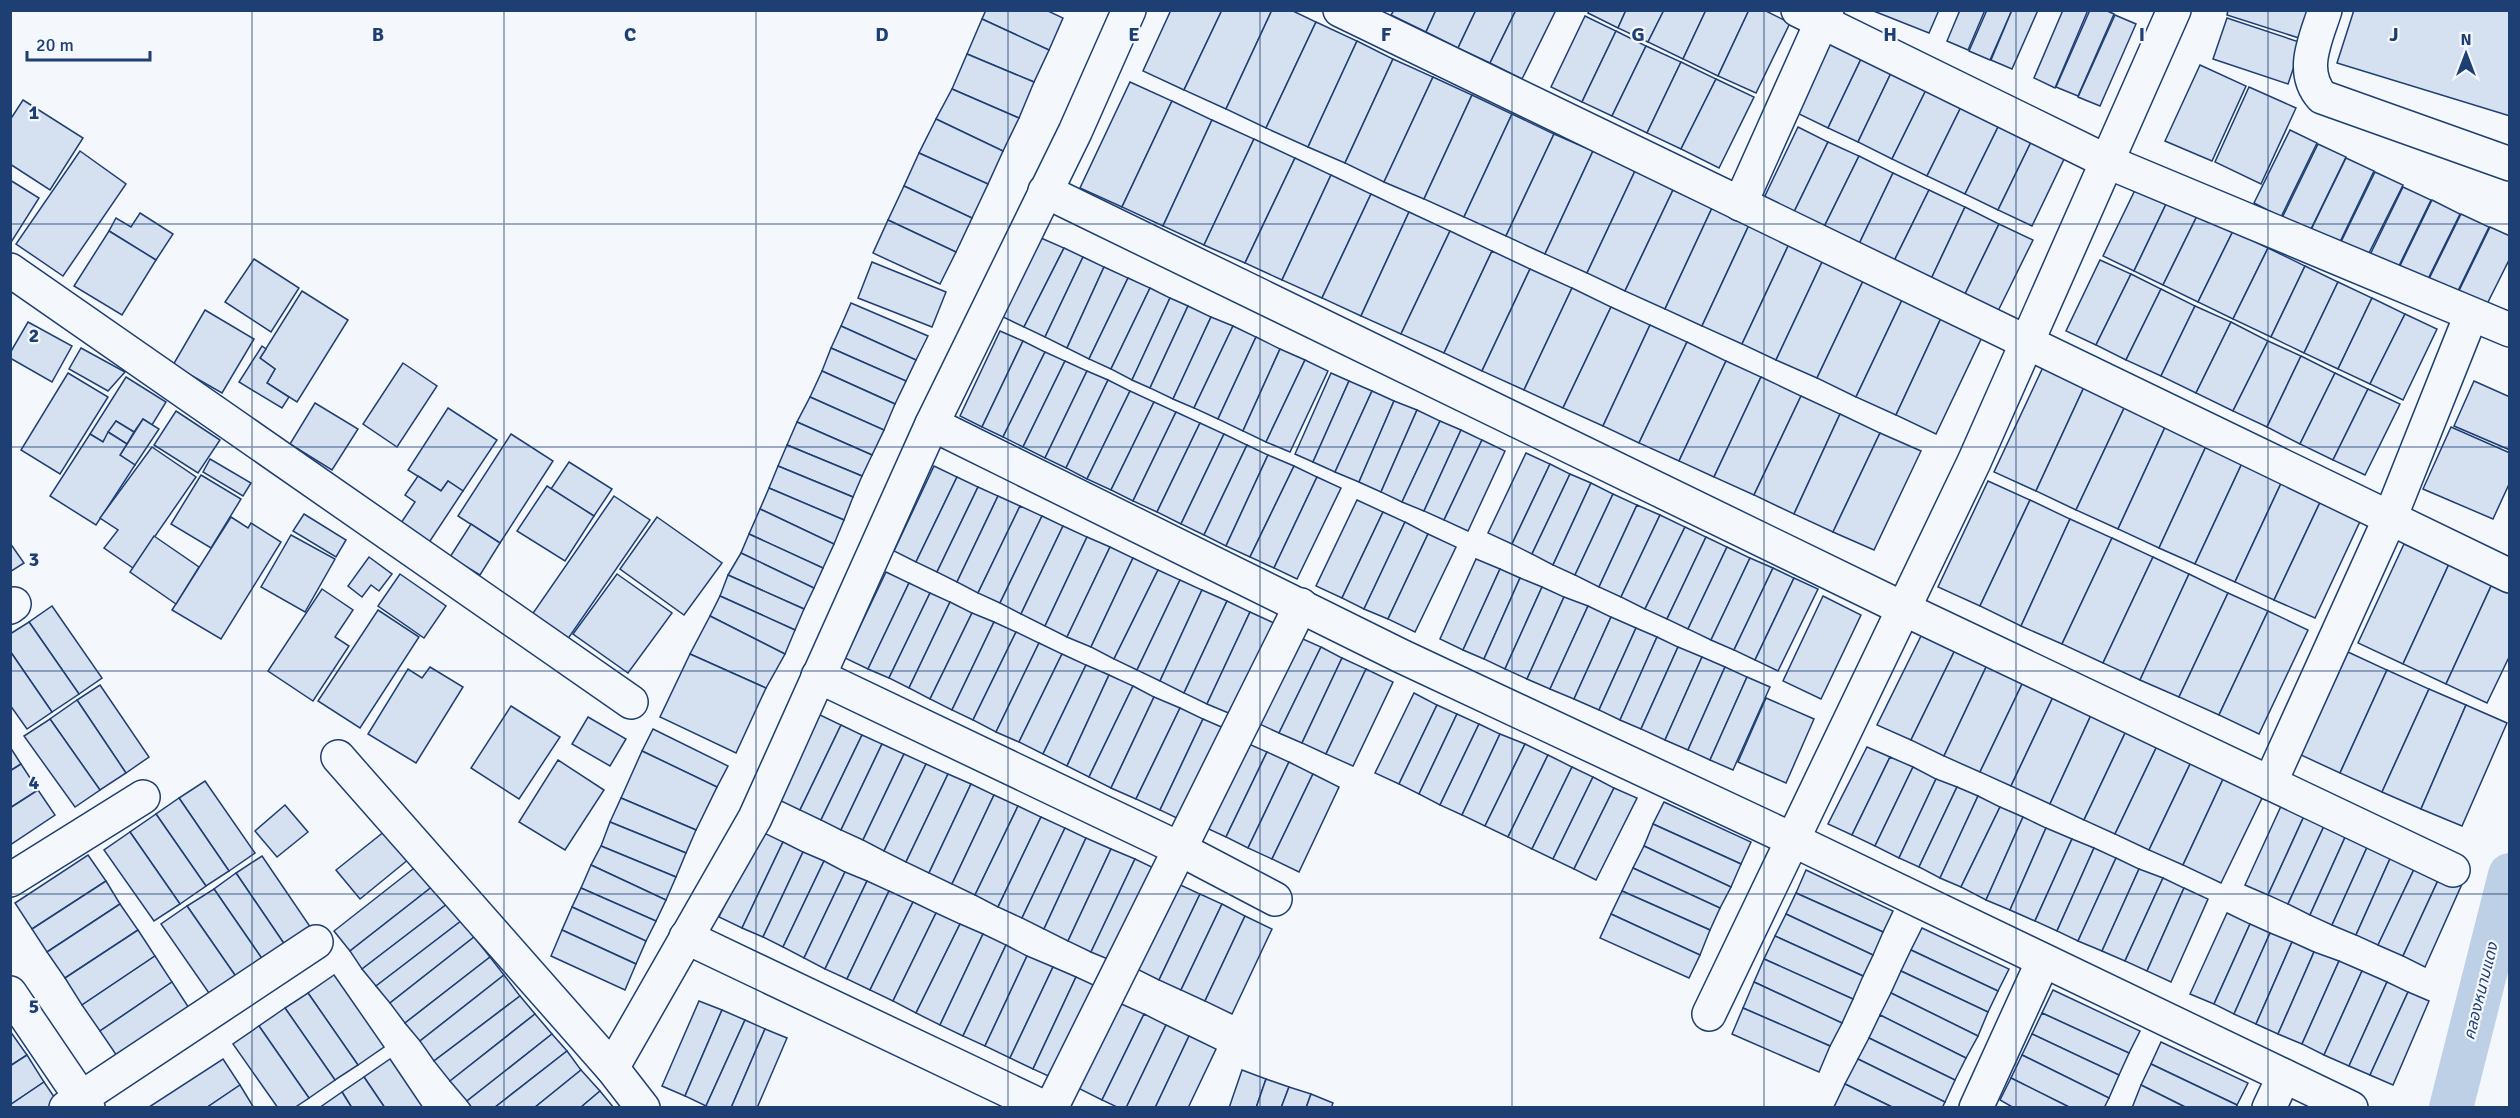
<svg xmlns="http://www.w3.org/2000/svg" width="2520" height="1118" font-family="Signika,'Noto Sans Thai',sans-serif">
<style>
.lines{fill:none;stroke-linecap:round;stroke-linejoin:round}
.canal{stroke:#bed0e5;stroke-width:44}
.building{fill:#d5e0f0;stroke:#1d3f73;stroke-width:1.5}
.minor-casing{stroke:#1d3f73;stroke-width:36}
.minor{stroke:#f4f7fb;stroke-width:33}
.grid{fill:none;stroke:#1d3f73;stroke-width:1.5;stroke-opacity:0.55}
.labels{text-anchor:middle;stroke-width:4.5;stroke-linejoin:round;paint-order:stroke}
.water-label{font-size:16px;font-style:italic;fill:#1d3f73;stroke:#f4f7fb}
.grid-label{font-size:20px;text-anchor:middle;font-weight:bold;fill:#1d3f73;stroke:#f4f7fb;stroke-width:4.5;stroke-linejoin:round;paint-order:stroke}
</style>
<rect width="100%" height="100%" fill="#f4f7fb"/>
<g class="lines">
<!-- canal -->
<polyline class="canal" points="2451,1108 2510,875"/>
</g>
<!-- building -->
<g class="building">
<polygon points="986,10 1046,10 1063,18 1049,50 982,19"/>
<polygon points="1171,10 1222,10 1184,90 1143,71"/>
<polygon points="1222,10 1272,10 1226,109 1184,90"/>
<polygon points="1272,10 1291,10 1316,22 1266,128 1226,109"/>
<polygon points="1394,10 1436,10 1426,32 1391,15"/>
<polygon points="1436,10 1476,10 1458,48 1426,32"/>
<polygon points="1476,10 1516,10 1490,63 1458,48"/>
<polygon points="1516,10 1556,10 1522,79 1490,63"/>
<polygon points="1589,10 1626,10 1618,28 1588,13"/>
<polygon points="1626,10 1664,10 1648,42 1618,28"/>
<polygon points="1664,10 1706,10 1683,59 1648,42"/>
<polygon points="1706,10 1749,10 1718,76 1683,59"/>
<polygon points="1749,10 1764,10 1790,23 1756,93 1718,76"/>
<polygon points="1871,10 1939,10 1929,33"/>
<polygon points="1960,10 1985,10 1968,50 1947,41"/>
<polygon points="1987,10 2012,10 1990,60 1969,51"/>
<polygon points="2012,10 2038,10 2012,69 1991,60"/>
<polygon points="2063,10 2088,10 2055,88 2034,78"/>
<polygon points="2090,10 2105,10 2114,14 2078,96 2056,87"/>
<polygon points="2228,10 2311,10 2302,39 2227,15"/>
<polygon points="2354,10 2510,10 2510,116 2337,63"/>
<polygon points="2115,15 2136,24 2100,106 2078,97"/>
<polygon points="1585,16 1616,31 1582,102 1551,87"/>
<polygon points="2227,18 2302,43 2288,84 2213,59"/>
<polygon points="982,19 1049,50 1034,82 967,54"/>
<polygon points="1316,22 1357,41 1308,147 1266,128"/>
<polygon points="1616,31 1646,46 1612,116 1582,102"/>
<polygon points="1357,41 1393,59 1345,163 1308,147"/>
<polygon points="1831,42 1862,57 1828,128 1797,113"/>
<polygon points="1646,46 1681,62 1647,133 1612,116"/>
<polygon points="967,54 1034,82 1019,118 952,89"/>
<polygon points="1862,57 1892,71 1858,142 1828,128"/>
<polygon points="1393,59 1433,77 1384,182 1345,163"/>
<polygon points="1681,62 1716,79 1681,149 1647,133"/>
<polygon points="2200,65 2246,86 2212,161 2165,141"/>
<polygon points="1892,71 1927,88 1892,159 1858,142"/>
<polygon points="1433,77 1472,95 1424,199 1384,182"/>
<polygon points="1716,79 1754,97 1719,168 1681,149"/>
<polygon points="1130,82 1172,101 1122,207 1080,188"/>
<polygon points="2249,87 2296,108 2261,184 2215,162"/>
<polygon points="1927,88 1962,105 1927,176 1892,159"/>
<polygon points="952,89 1019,118 1003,151 936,119"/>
<polygon points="1472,95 1512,114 1464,217 1424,199"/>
<polygon points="23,100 83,138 50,190 10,164 10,120"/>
<polygon points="1172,101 1212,120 1163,226 1122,207"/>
<polygon points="1962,105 2000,123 1965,194 1927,176"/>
<polygon points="1512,114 1554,134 1506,236 1464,217"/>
<polygon points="936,119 1003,151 988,184 919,153"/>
<polygon points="1212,120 1254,139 1204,245 1163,226"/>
<polygon points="2000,123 2033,138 1998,210 1965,194"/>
<polygon points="1798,127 1828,142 1794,212 1764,198"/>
<polygon points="2290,130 2317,143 2281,217 2254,203"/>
<polygon points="1554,134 1593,151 1545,254 1506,236"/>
<polygon points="2033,138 2066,155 2032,226 1998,210"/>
<polygon points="1254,139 1295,158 1245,263 1204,245"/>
<polygon points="1828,142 1859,156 1824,227 1794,212"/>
<polygon points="2318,144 2346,157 2310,231 2282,218"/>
<polygon points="80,151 126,184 63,276 16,244"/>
<polygon points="1593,151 1635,171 1587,273 1545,254"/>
<polygon points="919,153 988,184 972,218 904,186"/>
<polygon points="1859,156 1893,173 1859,244 1824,227"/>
<polygon points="1295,158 1331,175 1282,280 1245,263"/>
<polygon points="2346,158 2374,171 2338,246 2310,232"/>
<polygon points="1635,171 1673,190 1625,291 1587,273"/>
<polygon points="2375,172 2403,185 2366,259 2339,246"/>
<polygon points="1893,173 1929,190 1894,261 1859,244"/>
<polygon points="1331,175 1371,194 1322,298 1282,280"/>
<polygon points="10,180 39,198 10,244"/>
<polygon points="904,186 972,218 956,252 888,220"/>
<polygon points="2137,186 2168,200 2134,271 2103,256"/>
<polygon points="2403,187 2431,200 2395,274 2367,261"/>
<polygon points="1673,190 1712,208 1665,309 1625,291"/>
<polygon points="1929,190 1965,207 1931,279 1894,261"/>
<polygon points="1371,194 1409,212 1361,316 1322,298"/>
<polygon points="2168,200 2198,214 2163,285 2134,271"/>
<polygon points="2432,200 2460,214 2424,287 2396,274"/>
<polygon points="1965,207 1999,224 1965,294 1931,279"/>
<polygon points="1712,208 1749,225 1702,326 1665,309"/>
<polygon points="1409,212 1450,231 1401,334 1361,316"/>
<polygon points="140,213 173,234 156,260 109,231 116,218 131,227"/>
<polygon points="2198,214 2233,231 2198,302 2163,285"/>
<polygon points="2461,214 2489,227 2453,301 2425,287"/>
<polygon points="888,220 956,252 940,284 873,253"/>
<polygon points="1999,224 2033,240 1998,311 1965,294"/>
<polygon points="1749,225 1789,244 1742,344 1702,326"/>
<polygon points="2490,227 2510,236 2510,258 2482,314 2454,301"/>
<polygon points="109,231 156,260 122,315 74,286"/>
<polygon points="1450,231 1492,251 1444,353 1401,334"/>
<polygon points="2233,231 2268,248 2233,319 2198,302"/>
<polygon points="1041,238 1064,248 1024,327 1001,316"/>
<polygon points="1789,244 1823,260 1776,360 1742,344"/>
<polygon points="1064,248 1083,257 1045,337 1024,327"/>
<polygon points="2268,248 2305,266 2271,337 2233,319"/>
<polygon points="1492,251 1530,269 1482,371 1444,353"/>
<polygon points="1083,257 1104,267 1067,348 1045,337"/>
<polygon points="254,259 299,288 271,332 225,302"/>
<polygon points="1823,260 1864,279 1817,378 1776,360"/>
<polygon points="2100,260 2131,274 2096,345 2066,331"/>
<polygon points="872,262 946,292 932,327 858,298"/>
<polygon points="2305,266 2338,282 2304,353 2271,337"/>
<polygon points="1104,267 1128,278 1089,359 1067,348"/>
<polygon points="1530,269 1572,288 1524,390 1482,371"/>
<polygon points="2131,274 2161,289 2126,360 2096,345"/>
<polygon points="1128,278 1150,288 1111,369 1089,359"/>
<polygon points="1864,279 1903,298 1856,397 1817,378"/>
<polygon points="2338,282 2372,298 2338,369 2304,353"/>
<polygon points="1150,288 1170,298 1132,380 1111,369"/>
<polygon points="1572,288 1611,307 1563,408 1524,390"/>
<polygon points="2161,289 2195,306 2161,376 2126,360"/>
<polygon points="302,291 348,320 297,402 267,383 275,369 260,358"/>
<polygon points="1170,298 1188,306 1150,388 1132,380"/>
<polygon points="1903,298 1942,316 1896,415 1856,397"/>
<polygon points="2372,298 2405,314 2370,384 2338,369"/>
<polygon points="851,303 928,336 916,360 841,326"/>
<polygon points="1188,306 1211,317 1173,399 1150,388"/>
<polygon points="2195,306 2231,322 2196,393 2161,376"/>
<polygon points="1611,307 1650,325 1603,426 1563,408"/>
<polygon points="205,310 254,339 222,393 173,365"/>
<polygon points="2405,314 2437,329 2403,400 2370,384"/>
<polygon points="1942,316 1983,335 1936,434 1896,415"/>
<polygon points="1211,317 1233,326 1194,408 1173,399"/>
<polygon points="28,322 72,346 52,382 10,358 10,353"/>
<polygon points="2231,322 2268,341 2233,411 2196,393"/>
<polygon points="1650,325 1687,342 1639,443 1603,426"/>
<polygon points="841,326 916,360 906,381 831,348"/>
<polygon points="1233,326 1256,337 1218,419 1194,408"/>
<polygon points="1000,331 1023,341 982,427 960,416"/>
<polygon points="1256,337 1280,349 1243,431 1218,419"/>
<polygon points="1023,341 1045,352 1003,437 982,427"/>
<polygon points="2268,341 2301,356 2267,427 2233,411"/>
<polygon points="1687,342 1726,361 1679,461 1639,443"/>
<polygon points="262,346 266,349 260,358 275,369 267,383 289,397 282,408 239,382"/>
<polygon points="81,348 125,372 108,391 69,369"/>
<polygon points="831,348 906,381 895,404 822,371"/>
<polygon points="1280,349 1305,360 1266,442 1243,431"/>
<polygon points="1045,352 1065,361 1023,447 1003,437"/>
<polygon points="2301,356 2335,373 2300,444 2267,427"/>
<polygon points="1305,360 1328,371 1290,452 1266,442"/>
<polygon points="1065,361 1087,371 1045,458 1023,447"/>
<polygon points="1726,361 1761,377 1714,477 1679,461"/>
<polygon points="403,363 437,386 397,447 363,424"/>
<polygon points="2044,365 2085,385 2036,491 1994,472"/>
<polygon points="822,371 895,404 884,430 810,397"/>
<polygon points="1087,371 1108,380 1066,468 1045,458"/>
<polygon points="68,373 108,397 60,474 21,450"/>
<polygon points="1331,373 1349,381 1313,462 1295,454"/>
<polygon points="2335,373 2368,389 2333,460 2300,444"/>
<polygon points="126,377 166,402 152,425 143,419 134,432 116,421 103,442 90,434"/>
<polygon points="1761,377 1801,396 1754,495 1714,477"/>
<polygon points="1108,380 1130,391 1087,479 1066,468"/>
<polygon points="1349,381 1372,391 1335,472 1313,462"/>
<polygon points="2474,381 2510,397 2510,450 2454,426"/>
<polygon points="2085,385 2126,404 2076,510 2036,491"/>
<polygon points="2368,389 2400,404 2365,475 2333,460"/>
<polygon points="1130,391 1154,402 1111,490 1087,479"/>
<polygon points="1372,391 1394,401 1359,482 1335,472"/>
<polygon points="1801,396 1840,414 1794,514 1754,495"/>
<polygon points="810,397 884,430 872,455 797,422"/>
<polygon points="1394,401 1417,410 1381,492 1359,482"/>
<polygon points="1154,402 1176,412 1133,501 1111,490"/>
<polygon points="315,403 358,429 332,470 290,444"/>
<polygon points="2126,404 2167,423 2118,529 2076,510"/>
<polygon points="448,408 497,440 463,491 448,481 441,491 408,470"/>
<polygon points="1417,410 1440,421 1402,502 1381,492"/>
<polygon points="176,411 220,440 198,473 154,445"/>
<polygon points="1176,412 1200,423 1157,512 1133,501"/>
<polygon points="1840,414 1880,433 1833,532 1794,514"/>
<polygon points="143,419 159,429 135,465 120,455"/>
<polygon points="116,421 134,432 127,444 108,432"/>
<polygon points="1440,421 1461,430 1424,511 1402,502"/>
<polygon points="797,422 872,455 862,476 787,445"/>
<polygon points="1200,423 1224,434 1181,524 1157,512"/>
<polygon points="2167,423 2208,442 2159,548 2118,529"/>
<polygon points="2451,427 2510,453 2510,482 2493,519 2423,489"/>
<polygon points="1461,430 1482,440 1444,520 1424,511"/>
<polygon points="108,432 127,444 120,455 135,465 96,525 50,496 90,434 103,442"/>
<polygon points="1880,433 1921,451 1874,550 1833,532"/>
<polygon points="511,434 553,461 500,543 458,516"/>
<polygon points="1224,434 1247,445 1204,535 1181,524"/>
<polygon points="1482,440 1505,451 1468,531 1444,520"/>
<polygon points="2208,442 2244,459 2195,564 2159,548"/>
<polygon points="787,445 862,476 853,497 778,466"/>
<polygon points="1247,445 1268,455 1226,546 1204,535"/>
<polygon points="152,447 196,477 133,568 104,548 118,530 100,518"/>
<polygon points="1526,453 1550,464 1512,544 1488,533"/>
<polygon points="1268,455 1294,466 1250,557 1226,546"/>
<polygon points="210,459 251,483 243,496 203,472"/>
<polygon points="2244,459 2284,477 2235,582 2195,564"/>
<polygon points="569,462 612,489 594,516 551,489"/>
<polygon points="1550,464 1570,474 1532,554 1512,544"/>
<polygon points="778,466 853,497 844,520 769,488"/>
<polygon points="934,466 957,477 916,562 894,551"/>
<polygon points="1294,466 1317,477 1274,568 1250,557"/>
<polygon points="1570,474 1591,483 1553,565 1532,554"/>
<polygon points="201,475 241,499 211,548 171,524"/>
<polygon points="418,476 441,491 448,481 463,491 428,544 399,526 415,502 405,495"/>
<polygon points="957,477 978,487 937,572 916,562"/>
<polygon points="1317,477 1341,488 1297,579 1274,568"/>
<polygon points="2284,477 2323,496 2274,600 2235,582"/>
<polygon points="1988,481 2030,500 1980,606 1938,587"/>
<polygon points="1591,483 1613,494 1575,575 1553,565"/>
<polygon points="547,486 594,516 565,561 517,531"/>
<polygon points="978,487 998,496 957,582 937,572"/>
<polygon points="769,488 844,520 834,544 760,509"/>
<polygon points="1613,494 1637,505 1599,587 1575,575"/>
<polygon points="614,496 650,520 565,643 529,619"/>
<polygon points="998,496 1020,506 978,593 957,582"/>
<polygon points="2323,496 2363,515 2315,618 2274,600"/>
<polygon points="1357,500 1383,512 1342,598 1316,586"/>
<polygon points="2030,500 2070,519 2021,626 1980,606"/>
<polygon points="1637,505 1660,515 1621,597 1599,587"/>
<polygon points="1020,506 1042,516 1000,603 978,593"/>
<polygon points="760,509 834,544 823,568 749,534"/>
<polygon points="1383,512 1405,522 1364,609 1342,598"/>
<polygon points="304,514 346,540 336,557 293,531"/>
<polygon points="1660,515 1685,527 1645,609 1621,597"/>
<polygon points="1042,516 1063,526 1021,614 1000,603"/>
<polygon points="231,517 248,528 251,523 281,542 221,639 172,610"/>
<polygon points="657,517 722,563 684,615 620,569"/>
<polygon points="2070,519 2112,538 2062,644 2021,626"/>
<polygon points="1405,522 1428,534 1388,619 1364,609"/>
<polygon points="471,524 500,543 480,575 450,557"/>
<polygon points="1063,526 1087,537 1045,626 1021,614"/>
<polygon points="1685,527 1706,537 1667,619 1645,609"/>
<polygon points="749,534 823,568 814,588 741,553"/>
<polygon points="1428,534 1456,547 1415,632 1388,619"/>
<polygon points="291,535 335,559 305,612 261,587"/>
<polygon points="154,536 199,567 176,604 130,572"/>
<polygon points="1087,537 1110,547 1067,637 1045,626"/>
<polygon points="1706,537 1727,547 1688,629 1667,619"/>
<polygon points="2112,538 2153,557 2103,663 2062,644"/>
<polygon points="10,543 24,563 10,572"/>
<polygon points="2404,544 2449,564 2403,664 2358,643"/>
<polygon points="1110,547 1133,558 1091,647 1067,637"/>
<polygon points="1727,547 1750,558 1711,640 1688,629"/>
<polygon points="741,553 814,588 804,609 728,575"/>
<polygon points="369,557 392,574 379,591 371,585 362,597 348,586"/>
<polygon points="2153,557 2189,574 2140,680 2103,663"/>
<polygon points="1133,558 1158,570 1114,659 1091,647"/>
<polygon points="1750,558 1773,568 1734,650 1711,640"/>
<polygon points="1476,559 1500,569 1463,650 1440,639"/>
<polygon points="2449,564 2492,584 2446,684 2403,664"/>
<polygon points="1773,568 1794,578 1755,660 1734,650"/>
<polygon points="1500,569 1520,578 1484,659 1463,650"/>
<polygon points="1158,570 1180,580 1137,670 1114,659"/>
<polygon points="886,572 909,583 868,669 845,658"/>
<polygon points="400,574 446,606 424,638 378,606"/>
<polygon points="617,574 672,613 628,673 573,634"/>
<polygon points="2189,574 2228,593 2179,697 2140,680"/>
<polygon points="728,575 804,609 795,630 720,596"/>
<polygon points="1520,578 1542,587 1505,669 1484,659"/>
<polygon points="1794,578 1818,589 1778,671 1755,660"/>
<polygon points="1180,580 1202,590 1160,681 1137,670"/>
<polygon points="909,583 930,593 889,678 868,669"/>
<polygon points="2492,584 2510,592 2510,655 2487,703 2446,684"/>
<polygon points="1542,587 1564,597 1527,679 1505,669"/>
<polygon points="322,589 353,610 335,637 349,646 313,701 268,671"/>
<polygon points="1202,590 1227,601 1184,693 1160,681"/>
<polygon points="930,593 950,602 909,688 889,678"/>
<polygon points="2228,593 2268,611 2219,715 2179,697"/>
<polygon points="720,596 795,630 785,654 710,616"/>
<polygon points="1823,596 1861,615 1821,699 1783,681"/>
<polygon points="1564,597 1588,606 1550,689 1527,679"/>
<polygon points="1227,601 1250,612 1207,704 1184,693"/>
<polygon points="950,602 972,613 930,699 909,688"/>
<polygon points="52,606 102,678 79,694 29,622"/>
<polygon points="1588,606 1611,617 1574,699 1550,689"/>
<polygon points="378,610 419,637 360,728 318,701"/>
<polygon points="2268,611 2308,630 2259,734 2219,715"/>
<polygon points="1250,612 1274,623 1231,714 1207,704"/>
<polygon points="972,613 994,622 952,710 930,699"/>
<polygon points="710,616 785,654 766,688 690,654"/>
<polygon points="1611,617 1636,628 1599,710 1574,699"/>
<polygon points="29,622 79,694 52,712 10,651 10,634"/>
<polygon points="994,622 1016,632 973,720 952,710"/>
<polygon points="1636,628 1657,637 1620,720 1599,710"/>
<polygon points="1016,632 1039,643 996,732 973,720"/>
<polygon points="1923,632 1956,648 1911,740 1877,725"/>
<polygon points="1294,635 1321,647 1279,733 1253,721"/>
<polygon points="1657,637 1678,647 1641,729 1620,720"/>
<polygon points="1039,643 1062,654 1019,742 996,732"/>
<polygon points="1321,647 1342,658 1302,743 1279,733"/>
<polygon points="1678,647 1702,657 1665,740 1641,729"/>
<polygon points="1956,648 1988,663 1944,756 1911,740"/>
<polygon points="10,651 52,712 27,729 10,705"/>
<polygon points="2348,652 2387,670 2340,773 2301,755"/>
<polygon points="690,654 766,688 736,753 660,717"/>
<polygon points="1062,654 1086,665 1043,754 1019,742"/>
<polygon points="1702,657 1725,667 1688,750 1665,740"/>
<polygon points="1342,658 1366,669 1326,754 1302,743"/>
<polygon points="1988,663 2024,680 1980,772 1944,756"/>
<polygon points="1086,665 1109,675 1067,766 1043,754"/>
<polygon points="430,667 463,687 416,763 368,734 408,669 422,678"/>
<polygon points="1725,667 1747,677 1710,760 1688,750"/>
<polygon points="1366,669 1393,682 1353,766 1326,754"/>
<polygon points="2387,670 2429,689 2382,792 2340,773"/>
<polygon points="1109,675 1133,686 1089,777 1067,766"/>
<polygon points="1747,677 1770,687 1733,770 1710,760"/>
<polygon points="2024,680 2054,695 2011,786 1980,772"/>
<polygon points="100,685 149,757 126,773 77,700"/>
<polygon points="1133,686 1154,697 1111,788 1089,777"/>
<polygon points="2429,689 2466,705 2421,809 2382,792"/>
<polygon points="1414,693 1437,705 1399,784 1375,773"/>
<polygon points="2054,695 2092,713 2050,804 2011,786"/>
<polygon points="1154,697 1180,708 1136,799 1111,788"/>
<polygon points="1766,698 1814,719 1786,783 1738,762"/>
<polygon points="77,700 126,773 100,790 50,719"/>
<polygon points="1437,705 1457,714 1419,794 1399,784"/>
<polygon points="2466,705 2507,723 2462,826 2421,809"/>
<polygon points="511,706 560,737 519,799 471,768"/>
<polygon points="1180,708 1203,719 1160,810 1136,799"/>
<polygon points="2092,713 2127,729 2084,820 2050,804"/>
<polygon points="818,714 841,725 800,810 777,799"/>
<polygon points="1457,714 1479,724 1440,805 1419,794"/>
<polygon points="588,717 626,739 610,766 572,744"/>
<polygon points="50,719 100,790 75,807 24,736"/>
<polygon points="1203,719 1226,729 1183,821 1160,810"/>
<polygon points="1479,724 1500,734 1462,815 1440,805"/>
<polygon points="841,725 862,735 821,820 800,810"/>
<polygon points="653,729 728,766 717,787 642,751"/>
<polygon points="2127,729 2158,744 2115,834 2084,820"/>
<polygon points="1500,734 1525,744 1485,826 1462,815"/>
<polygon points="862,735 882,744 841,830 821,820"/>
<polygon points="1240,740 1267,752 1226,837 1200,825"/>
<polygon points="882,744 904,754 863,840 841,830"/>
<polygon points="1525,744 1548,755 1508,837 1485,826"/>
<polygon points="2158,744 2192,760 2149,850 2115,834"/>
<polygon points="10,747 21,764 10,771"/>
<polygon points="1867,747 1890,757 1852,835 1828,824"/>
<polygon points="642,751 717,787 696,830 621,798"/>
<polygon points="1267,752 1289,762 1248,848 1226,837"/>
<polygon points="904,754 926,764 884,851 863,840"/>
<polygon points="1548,755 1572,767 1532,849 1508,837"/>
<polygon points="1890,757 1913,767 1875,846 1852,835"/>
<polygon points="558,760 604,790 565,850 519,822"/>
<polygon points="2192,760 2225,775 2183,865 2149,850"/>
<polygon points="1289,762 1313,774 1272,859 1248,848"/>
<polygon points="21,764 38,790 10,808 10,771"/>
<polygon points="926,764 948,774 906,862 884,851"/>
<polygon points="1572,767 1593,777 1553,859 1532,849"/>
<polygon points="1913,767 1936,779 1899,858 1875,846"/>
<polygon points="948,774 971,784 929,873 906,862"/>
<polygon points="1313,774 1339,787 1299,872 1272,859"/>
<polygon points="2225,775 2264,794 2221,883 2183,865"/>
<polygon points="1593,777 1614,788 1574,869 1553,859"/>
<polygon points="1936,779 1957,787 1919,867 1899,858"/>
<polygon points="205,781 255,853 229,871 179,798"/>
<polygon points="971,784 994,795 952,884 929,873"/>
<polygon points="1957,787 1978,796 1940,878 1919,867"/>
<polygon points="1614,788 1637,798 1596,880 1574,869"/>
<polygon points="38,790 55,815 10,845 10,808"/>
<polygon points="994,795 1018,806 975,895 952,884"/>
<polygon points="1978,796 2000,807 1961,887 1940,878"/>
<polygon points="179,798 229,871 206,886 156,814"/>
<polygon points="621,798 696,830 686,853 610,822"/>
<polygon points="1664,802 1751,842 1741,864 1653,824"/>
<polygon points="2282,804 2305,814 2268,895 2245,885"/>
<polygon points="285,805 308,832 277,857 255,831"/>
<polygon points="1018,806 1041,817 998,907 975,895"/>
<polygon points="2000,807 2023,817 1986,900 1961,887"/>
<polygon points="156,814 206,886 180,904 130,832"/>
<polygon points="2305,814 2325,824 2288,904 2268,895"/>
<polygon points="1041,817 1065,828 1022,918 998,907"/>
<polygon points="2023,817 2046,828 2010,910 1986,900"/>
<polygon points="610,822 686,853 676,877 601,846"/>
<polygon points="1653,824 1741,864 1731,887 1644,846"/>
<polygon points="2325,824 2347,833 2310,915 2288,904"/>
<polygon points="1065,828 1086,838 1044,929 1022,918"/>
<polygon points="2046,828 2072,839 2035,921 2010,910"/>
<polygon points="385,831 409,859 360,899 336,870"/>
<polygon points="760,831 783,842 742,928 719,917"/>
<polygon points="130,832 180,904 154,921 104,850"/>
<polygon points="2347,833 2369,843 2332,925 2310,915"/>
<polygon points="1086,838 1111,849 1068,941 1044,929"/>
<polygon points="2072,839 2094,848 2057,931 2035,921"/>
<polygon points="783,842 803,852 763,937 742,928"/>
<polygon points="2369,843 2393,852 2356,935 2332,925"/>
<polygon points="601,846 676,877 666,900 591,865"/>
<polygon points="1644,846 1731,887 1720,908 1633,868"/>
<polygon points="2094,848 2116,858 2078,941 2057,931"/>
<polygon points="1111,849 1135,859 1091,952 1068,941"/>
<polygon points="803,852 824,861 783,947 763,937"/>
<polygon points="2393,852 2417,863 2378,945 2356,935"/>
<polygon points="88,855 106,881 32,929 15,903"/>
<polygon points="262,856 311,928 285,945 236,873"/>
<polygon points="2116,858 2139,869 2102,951 2078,941"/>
<polygon points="1135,859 1158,870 1115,962 1091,952"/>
<polygon points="824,861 845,872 804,958 783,947"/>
<polygon points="2417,863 2441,874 2403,956 2378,945"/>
<polygon points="418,865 433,886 350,951 334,931"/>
<polygon points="591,865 666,900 656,921 581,888"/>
<polygon points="1633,868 1720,908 1710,930 1622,891"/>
<polygon points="2139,869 2163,878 2125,961 2102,951"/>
<polygon points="1806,870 1893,911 1883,932 1796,893"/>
<polygon points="845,872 867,881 825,969 804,958"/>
<polygon points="236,873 285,945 263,960 214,889"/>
<polygon points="2441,874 2462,884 2425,967 2403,956"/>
<polygon points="2163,878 2184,888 2147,971 2125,961"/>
<polygon points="106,881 120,904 47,952 32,929"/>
<polygon points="867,881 889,891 847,979 825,969"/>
<polygon points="1174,882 1200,894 1159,980 1133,967"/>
<polygon points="433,886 447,904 362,969 350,951"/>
<polygon points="581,888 656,921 646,941 572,907"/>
<polygon points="2184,888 2208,899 2171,982 2147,971"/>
<polygon points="214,889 263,960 237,978 187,906"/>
<polygon points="889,891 913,902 870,990 847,979"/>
<polygon points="1622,891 1710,930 1700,955 1611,914"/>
<polygon points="1796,893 1883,932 1873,955 1786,914"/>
<polygon points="1200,894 1222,904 1181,990 1159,980"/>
<polygon points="913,902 936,913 893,1001 870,990"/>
<polygon points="120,904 138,930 65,978 47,952"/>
<polygon points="447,904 461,921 376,986 362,969"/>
<polygon points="1222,904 1245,916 1205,1001 1181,990"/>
<polygon points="187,906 237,978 211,996 161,924"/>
<polygon points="572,907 646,941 636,964 562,930"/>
<polygon points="936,913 960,924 916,1013 893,1001"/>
<polygon points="2227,913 2250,924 2214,1004 2190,994"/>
<polygon points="1611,914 1700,955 1689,978 1600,938"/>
<polygon points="1786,914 1873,955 1863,976 1775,936"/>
<polygon points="1245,916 1272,929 1232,1014 1205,1001"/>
<polygon points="461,921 474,937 390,1003 376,986"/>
<polygon points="960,924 983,934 940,1025 916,1013"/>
<polygon points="2250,924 2270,933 2234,1014 2214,1004"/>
<polygon points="1922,928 2009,969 1998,991 1911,950"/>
<polygon points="138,930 155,956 82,1005 65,978"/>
<polygon points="562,930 636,964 625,990 551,956"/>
<polygon points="2270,933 2292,942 2256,1024 2234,1014"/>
<polygon points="983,934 1006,945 963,1036 940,1025"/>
<polygon points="1775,936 1863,976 1853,999 1764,959"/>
<polygon points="474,937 490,957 405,1023 390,1003"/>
<polygon points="2292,942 2314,952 2278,1034 2256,1024"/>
<polygon points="1006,945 1027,956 985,1046 963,1036"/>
<polygon points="1911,950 1998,991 1988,1012 1901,971"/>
<polygon points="2314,952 2339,961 2302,1044 2278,1034"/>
<polygon points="155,956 172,982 100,1031 82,1005"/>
<polygon points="1027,956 1053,967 1010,1058 985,1046"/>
<polygon points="490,957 504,975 420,1041 405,1023"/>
<polygon points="1764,959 1853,999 1842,1023 1754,982"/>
<polygon points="2339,961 2362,971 2324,1055 2302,1044"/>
<polygon points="1053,967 1076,977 1033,1069 1010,1058"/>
<polygon points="1901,971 1988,1012 1978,1036 1891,993"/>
<polygon points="2362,971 2387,982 2349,1066 2324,1055"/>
<polygon points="334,975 384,1047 358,1065 308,993"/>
<polygon points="504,975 520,996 434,1061 420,1041"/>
<polygon points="1076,977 1100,988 1057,1080 1033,1069"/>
<polygon points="172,982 189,1008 117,1056 100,1031"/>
<polygon points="1754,982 1842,1023 1830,1046 1743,1008"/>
<polygon points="2387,982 2408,992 2370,1075 2349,1066"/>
<polygon points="2053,990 2140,1031 2129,1053 2042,1013"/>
<polygon points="2408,992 2429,1001 2393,1085 2370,1075"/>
<polygon points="308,993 358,1065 335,1080 285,1008"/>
<polygon points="1891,993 1978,1036 1966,1058 1880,1015"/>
<polygon points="520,996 535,1014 450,1081 434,1061"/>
<polygon points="699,1001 722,1010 685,1096 662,1086"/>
<polygon points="1117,1002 1144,1014 1102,1100 1076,1087"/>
<polygon points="285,1008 335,1080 309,1098 259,1026"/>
<polygon points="1743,1008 1830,1046 1819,1072 1732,1034"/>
<polygon points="722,1010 745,1020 706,1106 685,1096"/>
<polygon points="2042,1013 2129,1053 2119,1075 2032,1034"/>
<polygon points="535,1014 552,1034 467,1101 450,1081"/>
<polygon points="1144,1014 1166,1025 1126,1108 1119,1108 1102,1100"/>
<polygon points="1880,1015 1966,1058 1955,1080 1869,1038"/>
<polygon points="745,1020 765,1029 731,1108 710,1108 706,1106"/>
<polygon points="1166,1025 1189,1036 1155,1108 1126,1108"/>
<polygon points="259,1026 309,1098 294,1108 278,1108 233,1044"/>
<polygon points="765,1029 787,1038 757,1108 731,1108"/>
<polygon points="10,1031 27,1055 10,1066"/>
<polygon points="552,1034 567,1051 494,1108 472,1108 467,1101"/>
<polygon points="2032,1034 2119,1075 2109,1098 2022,1055"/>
<polygon points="1189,1036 1216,1049 1188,1108 1155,1108"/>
<polygon points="1869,1038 1955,1080 1945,1102 1858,1059"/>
<polygon points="2161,1042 2248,1083 2237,1105 2151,1064"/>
<polygon points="567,1051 581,1070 534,1108 494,1108"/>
<polygon points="27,1055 44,1082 10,1105 10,1066"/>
<polygon points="2022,1055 2109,1098 2104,1108 2071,1108 2011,1078"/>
<polygon points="223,1059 240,1085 206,1108 149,1107"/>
<polygon points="390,1059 423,1108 385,1108 364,1077"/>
<polygon points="1858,1059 1945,1102 1942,1108 1894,1108 1845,1084"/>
<polygon points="2151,1064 2237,1105 2236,1108 2187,1108 2141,1085"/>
<polygon points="581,1070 600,1091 580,1108 534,1108"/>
<polygon points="1242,1070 1266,1079 1256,1108 1229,1108"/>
<polygon points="364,1077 385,1108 352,1108 342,1092"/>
<polygon points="2011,1078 2071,1108 2014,1108 2000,1100"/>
<polygon points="1266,1079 1289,1087 1281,1108 1256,1108"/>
<polygon points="44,1082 61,1107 10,1108 10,1105"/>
<polygon points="1845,1084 1894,1108 1834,1107"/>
<polygon points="240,1085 254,1108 206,1108"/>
<polygon points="2141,1085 2187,1108 2132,1108"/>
<polygon points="1289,1087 1311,1094 1306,1108 1281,1108"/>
<polygon points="600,1091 614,1108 580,1108"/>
<polygon points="342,1092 352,1108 319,1108"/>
<polygon points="1311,1094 1333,1103 1331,1108 1306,1108"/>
</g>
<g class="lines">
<!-- minor casing -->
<g class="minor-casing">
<g id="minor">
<polyline points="1340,10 2510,576"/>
<polyline points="1798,10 2108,162 2510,330"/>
<path d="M 2325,10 C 2316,39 2299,71 2322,97 L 2510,164"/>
<polyline points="1045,191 1904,609 2453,870"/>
<polyline points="1740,204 1827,10"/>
<polyline points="10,270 631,702"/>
<polyline points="932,424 1401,656 1791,839 2351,1108"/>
<polyline points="10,607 14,604"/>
<polyline points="818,676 1178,848 1275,899"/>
<polyline points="338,757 612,1068 643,1108"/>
<polyline points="2270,783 2390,518 2471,315"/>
<polyline points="10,880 143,797"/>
<polyline points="686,937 1045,1108"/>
<polyline points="10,993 88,1108"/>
<polyline points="1709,1014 1974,462 2174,10"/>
<polyline points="612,1068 755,818 932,424 1075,132 1129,10"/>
<polyline points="66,1108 316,942"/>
<polyline points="1051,1108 1301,605"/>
<polyline points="1976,1108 2043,961"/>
<polyline points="2269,1108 2284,1076"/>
</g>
</g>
<!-- minor -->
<use href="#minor" class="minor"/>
</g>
<!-- grid -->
<path class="grid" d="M 252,10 L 252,1108M 504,10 L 504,1108M 756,10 L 756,1108M 1008,10 L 1008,1108M 1260,10 L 1260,1108M 1512,10 L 1512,1108M 1764,10 L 1764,1108M 2016,10 L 2016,1108M 2268,10 L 2268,1108M 10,224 L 2510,224M 10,447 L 2510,447M 10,671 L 2510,671M 10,894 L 2510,894"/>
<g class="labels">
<!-- water labels -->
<g class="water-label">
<text transform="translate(2480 991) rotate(-76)" y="6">คลองหนามแดง</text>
</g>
</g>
<g class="grid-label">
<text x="378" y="41">B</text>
<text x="630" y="41">C</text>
<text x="882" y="41">D</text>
<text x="1134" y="41">E</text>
<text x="1386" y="41">F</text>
<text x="1638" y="41">G</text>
<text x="1890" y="41">H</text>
<text x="2142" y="41">I</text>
<text x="2394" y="41">J</text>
<text x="34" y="119">1</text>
<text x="34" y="342">2</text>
<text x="34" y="566">3</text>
<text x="34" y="789">4</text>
<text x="34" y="1013">5</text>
</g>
<!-- border -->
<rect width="2520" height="1118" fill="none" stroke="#1d3f73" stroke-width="24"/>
<!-- north arrow -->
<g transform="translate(2466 54)" stroke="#f4f7fb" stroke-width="4.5" paint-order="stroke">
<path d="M0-4.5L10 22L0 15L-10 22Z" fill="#1d3f73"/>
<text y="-9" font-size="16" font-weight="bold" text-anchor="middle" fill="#1d3f73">N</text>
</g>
<!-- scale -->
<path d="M27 51v9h123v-9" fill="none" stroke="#1d3f73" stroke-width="3"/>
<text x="36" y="51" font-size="18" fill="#1d3f73" stroke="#f4f7fb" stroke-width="4.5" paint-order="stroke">20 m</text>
</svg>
